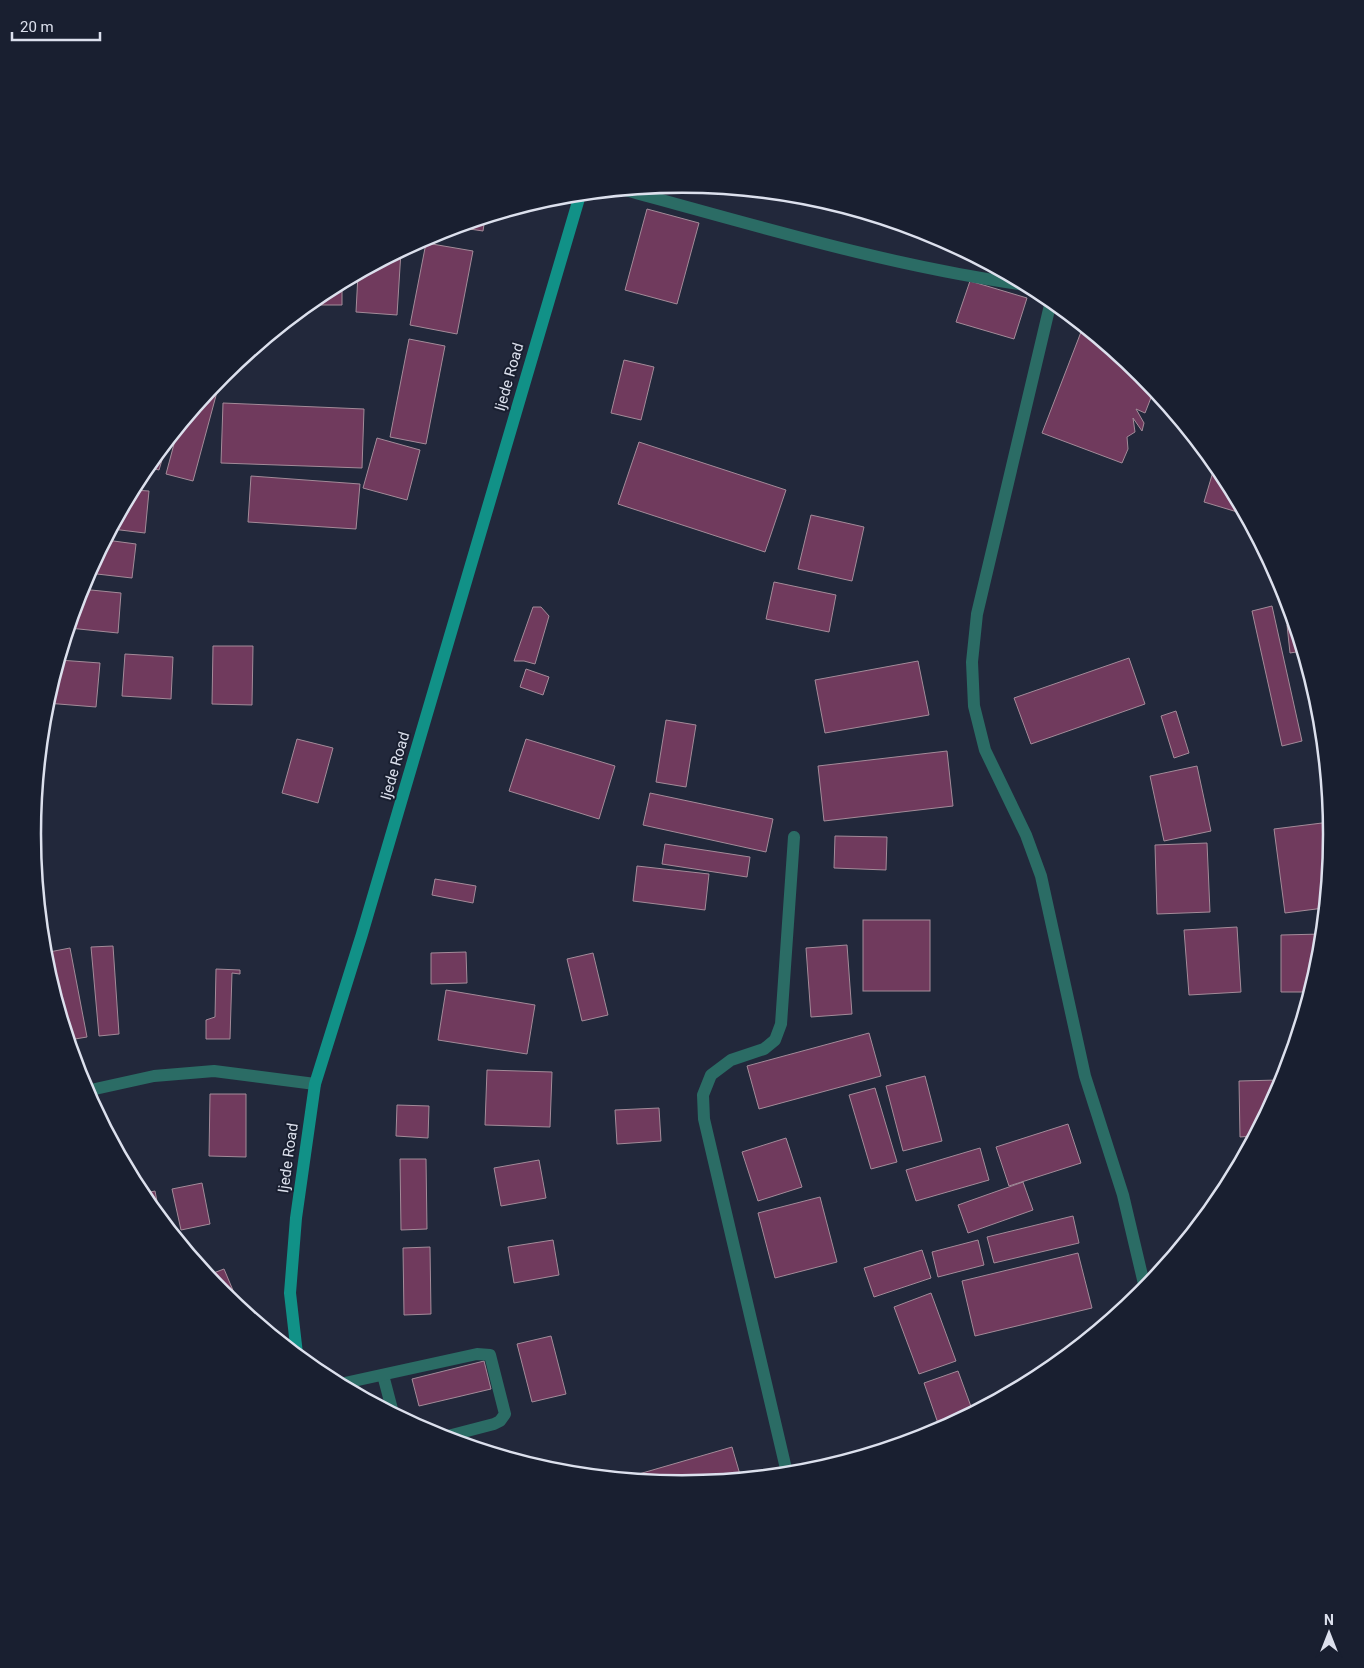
<svg xmlns="http://www.w3.org/2000/svg" width="1364" height="1668" font-family="Roboto,sans-serif">
<style>
.building{fill:#703a5d;stroke:#a38b99}
.lines{fill:none;stroke-linecap:round;stroke-linejoin:round}
.lane{stroke:#2b6c65;stroke-width:12}
.street{stroke:#2b6c65;stroke-width:12}
.secondary{stroke:#119187;stroke-width:12}
.labels{text-anchor:middle;stroke-width:4;stroke-linejoin:round;paint-order:stroke}
.street-label{font-size:15px;fill:#dce0ed;stroke:#191f30}
.rim{fill:none;stroke:#dce0ed;stroke-width:2.5}
</style>
<rect width="100%" height="100%" fill="#22283b"/>
<!-- building -->
<g class="building">
<polygon points="647,209 699,223 677,304 625,290"/>
<polygon points="485,218 483,231 456,227"/>
<polygon points="426,243 473,251 457,334 410,325"/>
<polygon points="401,251 397,315 356,312 358,274"/>
<polygon points="970,281 1027,298 1014,339 956,322"/>
<polygon points="342,283 342,305 308,305 321,294"/>
<polygon points="1081,332 1095,337 1138,372 1135,380 1150,385 1154,390 1145,413 1136,409 1144,423 1142,431 1133,418 1135,432 1127,437 1128,449 1122,463 1042,433"/>
<polygon points="409,339 445,346 426,444 390,437"/>
<polygon points="624,360 654,367 641,420 611,413"/>
<polygon points="221,377 193,481 166,474 178,429"/>
<polygon points="223,403 364,409 362,468 221,463"/>
<polygon points="377,438 420,450 407,500 363,488"/>
<polygon points="639,442 786,490 765,552 618,504"/>
<polygon points="167,443 159,470 147,467"/>
<polygon points="1215,465 1222,473 1244,514 1204,502"/>
<polygon points="251,476 360,484 356,529 248,522"/>
<polygon points="133,490 149,491 145,533 112,529"/>
<polygon points="811,515 864,527 852,581 798,569"/>
<polygon points="106,540 136,544 132,578 88,573"/>
<polygon points="774,582 836,595 829,632 766,619"/>
<polygon points="81,589 121,593 118,633 69,628"/>
<polygon points="1272,606 1302,741 1282,746 1252,611"/>
<polygon points="533,607 541,607 549,616 535,664 524,661 514,661"/>
<polygon points="1294,624 1302,651 1290,653 1287,625"/>
<polygon points="213,646 253,646 252,705 212,704"/>
<polygon points="125,654 173,657 171,699 122,696"/>
<polygon points="1129,658 1145,704 1031,744 1014,698"/>
<polygon points="59,660 100,663 96,707 46,703"/>
<polygon points="918,661 929,715 825,733 815,680"/>
<polygon points="526,669 549,677 543,695 520,687"/>
<polygon points="1176,711 1189,753 1174,758 1161,716"/>
<polygon points="666,720 696,725 686,787 656,782"/>
<polygon points="297,739 333,748 318,803 282,793"/>
<polygon points="526,739 615,766 599,819 509,791"/>
<polygon points="947,751 953,806 824,821 818,766"/>
<polygon points="1197,766 1211,831 1164,841 1150,776"/>
<polygon points="650,793 773,819 766,852 643,825"/>
<polygon points="1330,822 1331,834 1324,908 1285,913 1274,829"/>
<polygon points="835,836 887,837 886,870 834,868"/>
<polygon points="1207,843 1210,912 1157,914 1155,845"/>
<polygon points="665,844 750,857 747,877 662,864"/>
<polygon points="637,866 709,874 705,910 633,901"/>
<polygon points="435,879 476,886 473,903 432,895"/>
<rect x="863" y="920" width="67" height="71"/>
<polygon points="1237,927 1241,992 1189,995 1184,930"/>
<polygon points="1322,934 1319,961 1309,992 1281,992 1281,935"/>
<polygon points="847,945 852,1014 811,1017 806,948"/>
<polygon points="113,946 119,1034 99,1036 91,947"/>
<polygon points="70,948 87,1037 69,1040 45,960 44,953"/>
<polygon points="466,952 467,983 431,984 431,953"/>
<polygon points="593,953 608,1015 582,1021 567,959"/>
<polygon points="216,969 240,970 240,974 232,973 230,1039 206,1039 206,1020 215,1017"/>
<polygon points="446,990 535,1005 527,1054 438,1040"/>
<polygon points="869,1033 881,1076 759,1109 747,1066"/>
<polygon points="487,1070 552,1072 550,1127 485,1125"/>
<polygon points="925,1076 942,1141 903,1151 886,1086"/>
<polygon points="1279,1080 1279,1088 1253,1136 1240,1137 1239,1081"/>
<polygon points="875,1088 897,1162 871,1169 849,1095"/>
<polygon points="210,1094 246,1094 246,1157 209,1156"/>
<polygon points="397,1105 429,1106 428,1138 396,1136"/>
<polygon points="659,1108 661,1141 617,1144 615,1110"/>
<polygon points="1068,1124 1081,1163 1009,1186 996,1147"/>
<polygon points="786,1138 802,1187 758,1201 742,1152"/>
<polygon points="980,1148 989,1180 916,1201 906,1170"/>
<polygon points="1240,1150 1246,1150 1242,1158"/>
<polygon points="400,1159 426,1159 427,1229 401,1230"/>
<polygon points="539,1160 546,1198 501,1206 494,1168"/>
<polygon points="1023,1182 1033,1210 968,1233 958,1205"/>
<polygon points="202,1183 210,1224 181,1230 172,1189"/>
<polygon points="155,1191 160,1217 141,1194"/>
<polygon points="820,1197 837,1262 775,1278 758,1213"/>
<polygon points="1073,1216 1079,1243 994,1263 987,1237"/>
<polygon points="553,1240 559,1275 514,1283 508,1247"/>
<polygon points="978,1240 984,1265 938,1277 932,1252"/>
<polygon points="430,1247 431,1314 404,1315 403,1248"/>
<polygon points="922,1250 931,1278 874,1297 864,1268"/>
<polygon points="1078,1253 1092,1308 975,1336 962,1281"/>
<polygon points="224,1269 240,1307 223,1293 208,1275"/>
<polygon points="931,1293 956,1361 919,1374 894,1307"/>
<polygon points="551,1336 566,1394 532,1402 517,1344"/>
<polygon points="484,1361 491,1389 419,1406 412,1379"/>
<polygon points="958,1371 973,1412 940,1429 924,1383"/>
<polygon points="732,1447 741,1478 682,1483 625,1478"/>
</g>
<g class="lines">
<!-- lane -->
<g class="lane">
<polyline points="383,1375 393,1413"/>
<polyline points="340,1384 477,1354 490,1355 505,1414 500,1421 494,1424 444,1437"/>
</g>
<!-- street -->
<g class="street">
<path d="M 625,190 C 758,226 889,266 1026,285"/>
<polyline points="1051,301 977,614 972,662 974,706 985,750 1026,835 1041,876 1085,1076 1123,1195 1145,1288"/>
<polyline points="86,1091 154,1076 214,1071 315,1084"/>
<polyline points="787,1473 704,1119 703,1095 711,1075 731,1060 764,1049 775,1040 781,1024 794,837"/>
</g>
<!-- secondary -->
<polyline class="secondary" points="297,1354 290,1293 296,1218 315,1084 362,934 580,195"/>
</g>
<g class="labels">
<!-- street labels -->
<g class="street-label">
<text transform="translate(509 377) rotate(-74)" y="5">Ijede Road</text>
<text transform="translate(395 766) rotate(-74)" y="5">Ijede Road</text>
<text transform="translate(288 1158) rotate(-82)" y="5">Ijede Road</text>
</g>
</g>
<!-- crop -->
<path d="M0 0H1364V1668H0ZM41 834a641 641 0 1 1 1282 0a641 641 0 1 1-1282 0Z" fill="#191f30" fill-rule="evenodd"/>
<path class="rim" d="M41 834a641 641 0 1 1 1282 0a641 641 0 1 1-1282 0Z"/>
<!-- north arrow -->
<g transform="translate(1329 1633)" stroke="#191f30" stroke-width="4" paint-order="stroke">
<path d="M0-4L9 19L0 12L-9 19Z" fill="#dce0ed"/>
<text y="-8" font-size="14" font-weight="bold" text-anchor="middle" fill="#dce0ed">N</text>
</g>
<!-- scale -->
<path d="M12 32v8h88v-8" fill="none" stroke="#dce0ed" stroke-width="2.5"/>
<text x="20" y="32" font-size="15" fill="#dce0ed" stroke="#191f30" stroke-width="4" paint-order="stroke">20 m</text>
</svg>
